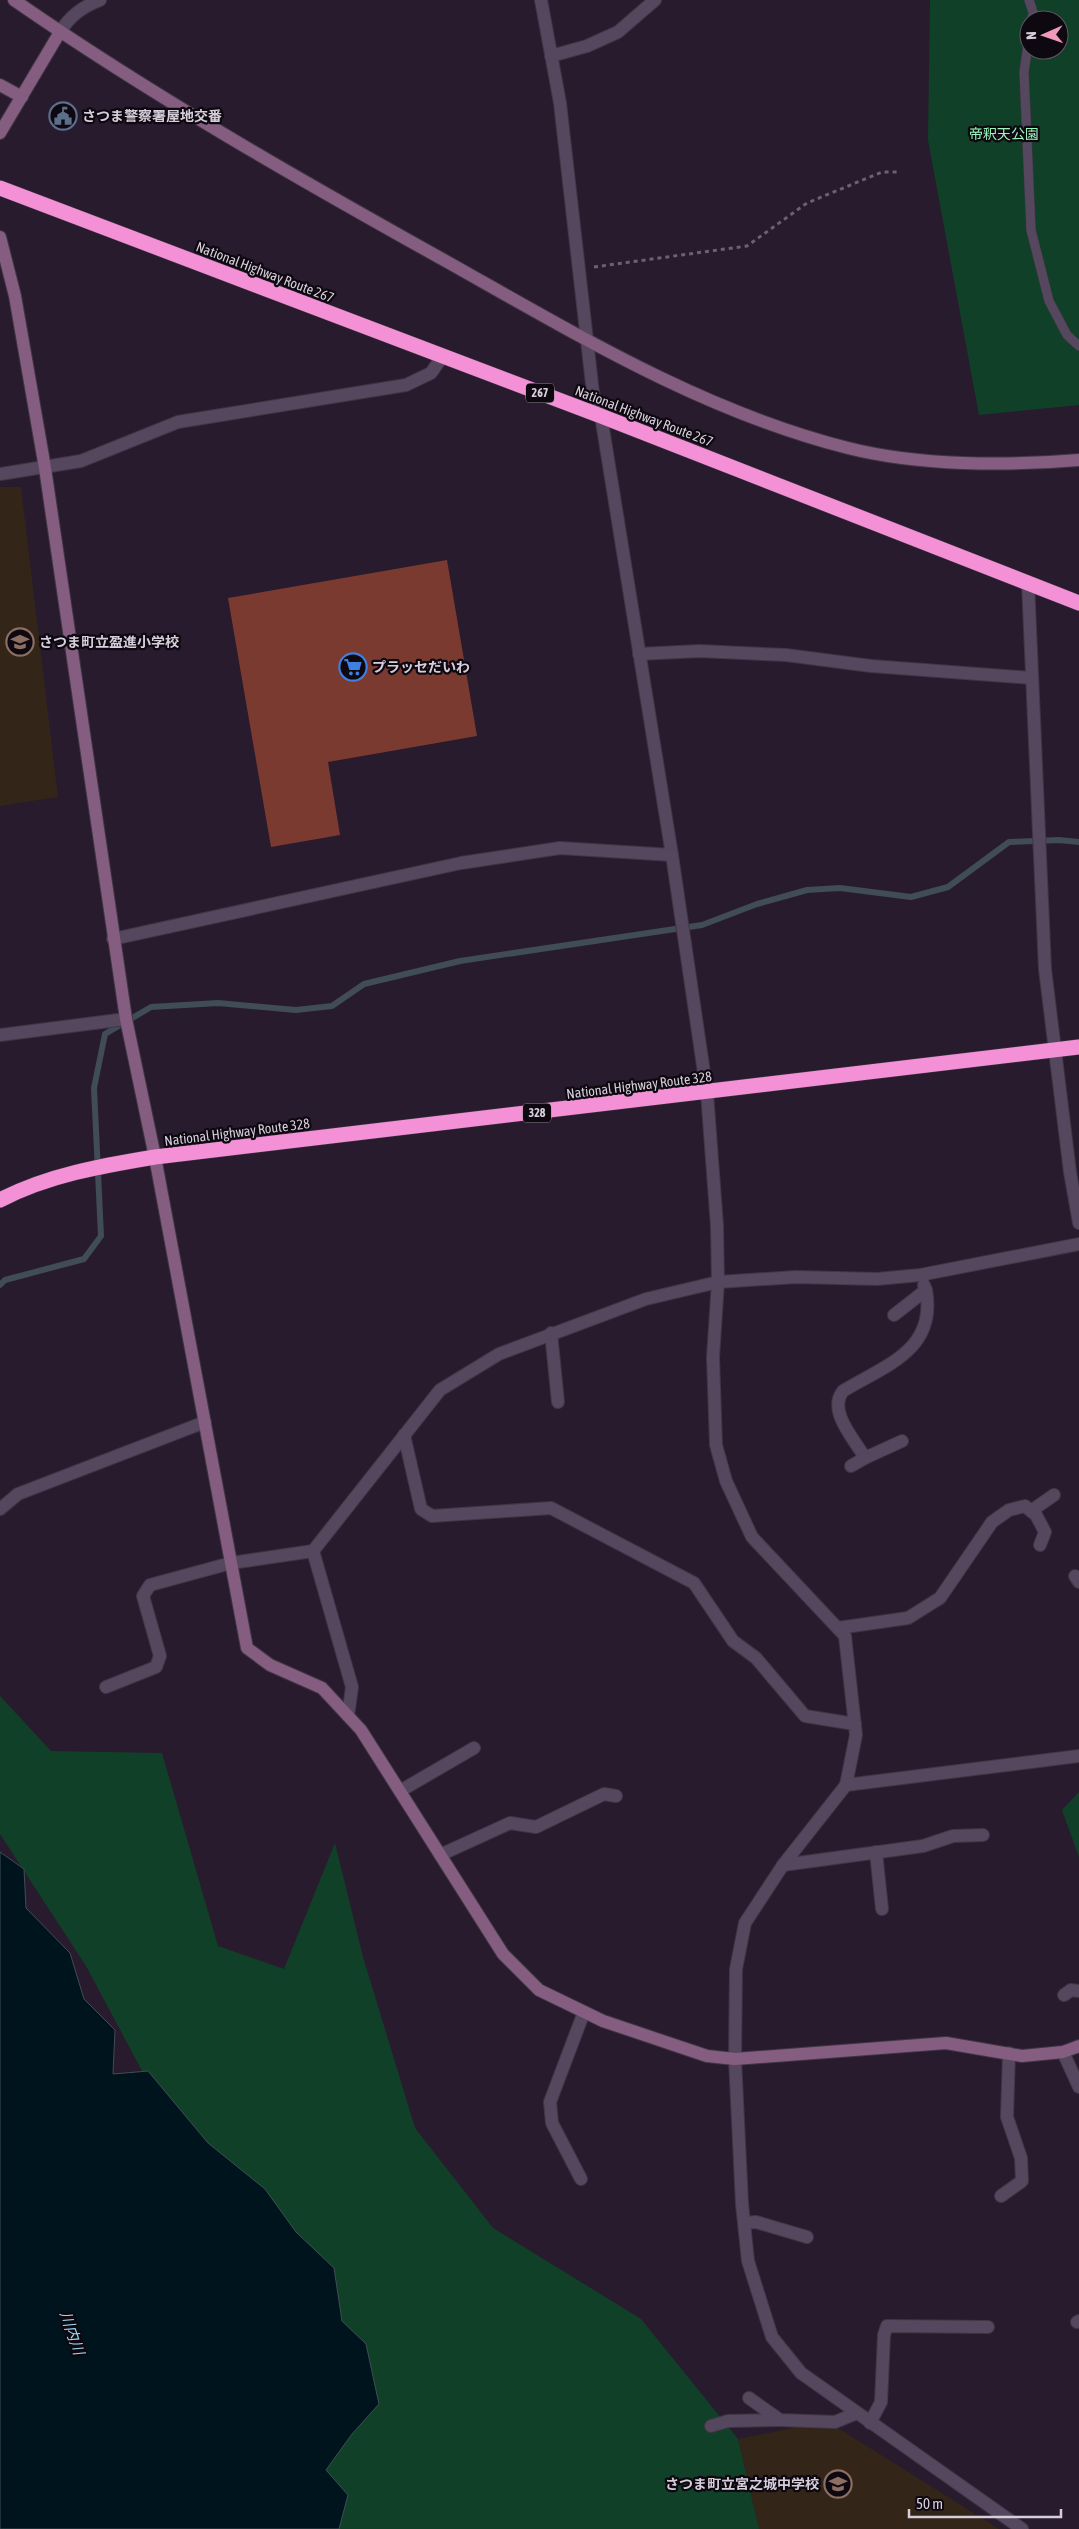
<svg xmlns="http://www.w3.org/2000/svg" width="1079" height="2529" font-family="'Asap Condensed','Noto Sans JP',sans-serif">
<style>
.education{fill:#332518}
.green{fill:#104128;fill-rule:evenodd}
.water{fill:#00141d;stroke:#404c56}
.lines{fill:none;stroke-linecap:round;stroke-linejoin:round}
.stream{stroke:#404c56;stroke-width:6}
.building{fill:#7a3a30}
.lane-casing{stroke:#403645;stroke-width:10}
.street-casing{stroke:#403645;stroke-width:14}
.secondary-casing{stroke:#403645;stroke-width:14}
.highway-casing{stroke:#403645;stroke-width:16}
.path{stroke:#6c6171;stroke-width:3;stroke-dasharray:4 4;stroke-linecap:butt}
.lane{stroke:#55475d;stroke-width:9}
.street{stroke:#55475d;stroke-width:12}
.secondary{stroke:#855d81;stroke-width:12}
.highway{stroke:#f491d6;stroke-width:15}
.labels{text-anchor:middle;stroke-width:4.5;stroke-linejoin:round;paint-order:stroke}
.shield{fill:#0e0810;stroke:#9a939e;stroke-width:1}
.shield-label{font-size:12px;font-weight:bold;fill:#d6cedb}
.poi-label{font-size:14px;font-weight:bold;fill:#d6cedb;stroke:#0e0810;text-anchor:start}
.park-label{font-size:14px;fill:#99f7be;stroke:#0e0810}
.street-label{font-size:14px;fill:#d6cedb;stroke:#0e0810}
.water-label{font-size:15px;font-style:italic;fill:#9ddbf5;stroke:#0e0810}
</style>
<rect width="100%" height="100%" fill="#281b2e"/>
<!-- education -->
<g class="education">
<polygon points="0,487 21,487 58,797 0,806"/>
<polygon points="827,2421 999,2529 759,2529 738,2439"/>
</g>
<!-- green -->
<g class="green">
<path d="M 930,0 L 1079,0 L 1079,405 L 979,415 L 928,140 ZM 1029,20 L 1059,20 L 1059,50 L 1029,50 Z"/>
<polygon points="0,1696 51,1751 162,1753 218,1946 284,1969 335,1843 363,1957 415,2128 493,2228 641,2319 738,2439 759,2529 308,2529 218,2213 86,1966 0,1834"/>
<polygon points="1079,1792 1079,1857 1062,1810"/>
</g>
<!-- water -->
<polygon class="water" points="0,1852 24,1869 26,1908 70,1953 84,1999 115,2030 113,2074 148,2071 208,2143 265,2189 296,2232 334,2268 342,2321 366,2344 379,2404 352,2434 326,2470 348,2495 339,2529 0,2529"/>
<g class="lines">
<!-- stream -->
<polyline class="stream" points="0,1285 5,1280 84,1259 101,1236 94,1088 105,1034 151,1007 218,1003 296,1010 332,1006 364,984 460,961 702,925 757,904 807,890 840,888 911,897 948,887 1009,842 1059,840 1079,842"/>
</g>
<!-- building -->
<polygon class="building" points="447,560 477,736 328,762 340,835 271,847 228,598"/>
<g class="lines">
<!-- lane casing -->
<g class="lane-casing">
<g id="lane">
<polyline points="1029,0 1033,12 1032,20"/>
<polyline points="1029,38 1024,72 1031,230 1049,301 1067,335 1079,346"/>
</g>
</g>
<!-- street casing -->
<g class="street-casing">
<g id="street">
<polyline points="541,0 560,103 593,393 601,416 672,855 707,1093 717,1226 718,1282 713,1357 716,1445 726,1481 752,1537 845,1636 856,1735 846,1785 783,1865 745,1923 736,1969 735,2059 742,2204 748,2261 772,2337 801,2373 1022,2529"/>
<path d="M 60,32 C 70,16 82,7 100,0"/>
<polyline points="551,56 587,46 618,32 655,0"/>
<polyline points="0,474 81,461 178,422 406,385 431,373 442,357"/>
<polyline points="1028,583 1045,969 1070,1172 1079,1223"/>
<polyline points="639,654 699,651 786,655 871,666 1032,678"/>
<polyline points="113,939 461,863 560,848 672,855"/>
<polyline points="0,1035 126,1019"/>
<polyline points="894,1315 926,1290 924,1285"/>
<polyline points="551,1333 558,1402"/>
<polyline points="404,1435 421,1509 432,1516 551,1508 694,1583 733,1641 756,1658 805,1716 855,1724"/>
<path d="M 902,1441 L 865,1458 C 855,1440 827,1411 843,1391 C 886,1365 937,1350 926,1290"/>
<polyline points="851,1466 865,1458"/>
<polyline points="0,1509 18,1494 205,1422"/>
<polyline points="1031,1511 1054,1495"/>
<polyline points="313,1551 352,1687 348,1716"/>
<polyline points="1075,1576 1079,1582"/>
<polyline points="838,1628 908,1618 940,1598 992,1522 1009,1510 1025,1506 1036,1515 1045,1532 1040,1545"/>
<polyline points="106,1687 156,1667 160,1656 143,1596 150,1585 231,1563 313,1551 440,1390 499,1354 646,1299 718,1282 796,1277 877,1279 920,1275 1079,1244"/>
<polyline points="846,1785 1079,1756"/>
<polyline points="400,1791 474,1748"/>
<polyline points="876,1852 882,1909"/>
<polyline points="440,1855 510,1823 536,1827 604,1794 616,1796"/>
<polyline points="783,1865 923,1846 953,1836 983,1835"/>
<polyline points="1064,1995 1071,1990 1079,1991"/>
<polyline points="1063,2052 1079,2087"/>
<polyline points="581,2179 552,2123 550,2102 584,2012"/>
<polyline points="1001,2196 1022,2181 1021,2158 1007,2117 1009,2053"/>
<polyline points="744,2223 756,2222 807,2237"/>
<polyline points="1077,2322 1079,2321"/>
<polyline points="749,2398 780,2420 835,2422 857,2413"/>
<polyline points="870,2423 881,2402 884,2335 887,2326 988,2327"/>
<polyline points="711,2426 728,2421 780,2420"/>
</g>
</g>
<!-- secondary casing -->
<g class="secondary-casing">
<g id="secondary">
<path d="M 14,0 C 154,97 302,181 451,264 C 579,336 705,412 848,448 C 919,466 1007,466 1079,460"/>
<polyline points="0,85 22,97"/>
<polyline points="0,133 60,32"/>
<polyline points="0,237 15,296 45,468 126,1019 155,1157 247,1648 270,1665 322,1688 361,1730 503,1954 539,1990 603,2021 707,2056 735,2059 946,2043 1022,2056 1063,2052 1079,2046"/>
</g>
</g>
<!-- highway casing -->
<g class="highway-casing">
<g id="highway">
<polyline points="0,188 601,416 1079,603"/>
<path d="M 0,1200 C 48,1175 101,1166 155,1157 L 1079,1047"/>
</g>
</g>
<!-- path -->
<polyline class="path" points="594,267 747,246 807,203 882,172 897,172"/>
<!-- lane -->
<use href="#lane" class="lane"/>
<!-- street -->
<use href="#street" class="street"/>
<!-- secondary -->
<use href="#secondary" class="secondary"/>
<!-- highway -->
<use href="#highway" class="highway"/>
</g>
<!-- icons -->
<defs>
<g id="civic-ring" transform="scale(1.4375)"><circle r="9.5" fill="#0e0810" stroke="#5c6f8a" stroke-width="1.5"/><path d="M-.6-6.5H3V-4.5H.6V-3L4-1V1h2V6H-6V1h2V-1L-.6-3ZM-1.2 2.5V6h2.4V2.5Z" fill="#5c6f8a"/></g>
<g id="school-ring" transform="scale(1.4375)"><circle r="9.5" fill="#0e0810" stroke="#8d6e63" stroke-width="1.5"/><path d="M0-5L7-2L0 1L-7-2ZM-4 1L0 2.5L4 1V4Q0 6-4 4Z" fill="#8d6e63"/></g>
<g id="supermarket-ring" transform="scale(1.4375)"><circle r="9.5" fill="#0e0810" stroke="#3f7fe0" stroke-width="1.5"/><path d="M-6-5.5h2.5l.6 2H6L4.5 2H-2.5L-4.4-4H-6ZM-1.5 3.2a1.3 1.3 0 1 0 .1 0ZM3 3.2a1.3 1.3 0 1 0 .1 0Z" fill="#3f7fe0"/></g>
</defs>
<g fill-rule="evenodd">
<use href="#civic-ring" x="63" y="116"/>
<use href="#school-ring" x="20" y="642"/>
<use href="#supermarket-ring" x="353" y="667"/>
<use href="#school-ring" x="838" y="2484"/>
</g>
<g class="labels">
<!-- shield labels -->
<g class="shield">
<rect x="526" y="383.5" width="28" height="19" rx="4"/>
<rect x="523" y="1103.5" width="28" height="19" rx="4"/>
</g>
<g class="shield-label">
<text x="540" y="397">267</text>
<text x="537" y="1117">328</text>
</g>
<!-- poi labels -->
<g class="poi-label">
<text x="82" y="121">さつま警察署屋地交番</text>
<text x="39" y="647">さつま町立盈進小学校</text>
<text x="372" y="672">プラッセだいわ</text>
<text x="819" y="2489" text-anchor="end">さつま町立宮之城中学校</text>
</g>
<!-- park labels -->
<g class="park-label">
<text x="1004" y="139">帝釈天公園</text>
</g>
<!-- street labels -->
<g class="street-label">
<text transform="translate(265 272) rotate(21)" y="5">National Highway Route 267</text>
<text transform="translate(644 416) rotate(21)" y="5">National Highway Route 267</text>
<text transform="translate(639 1085) rotate(-7)" y="5">National Highway Route 328</text>
<text transform="translate(237 1132) rotate(-7)" y="5">National Highway Route 328</text>
</g>
<!-- water labels -->
<g class="water-label">
<text transform="translate(72 2333) rotate(71)" y="5">川内川</text>
</g>
</g>
<!-- north arrow -->
<g transform="translate(1044 35) rotate(268)"><circle r="24" fill="#0e0810" stroke="#5e5761"/>
<path d="M0-4L9 19L0 12L-9 19Z" fill="#ef9ab8"/>
<text y="-8" font-size="14" font-weight="bold" text-anchor="middle" fill="#d6cedb">N</text>
</g>
<!-- scale -->
<path d="M909 2509v8h152v-8" fill="none" stroke="#d6cedb" stroke-width="2.5"/>
<text x="916" y="2509" font-size="15" fill="#d6cedb" stroke="#0e0810" stroke-width="4" paint-order="stroke">50 m</text>
</svg>
